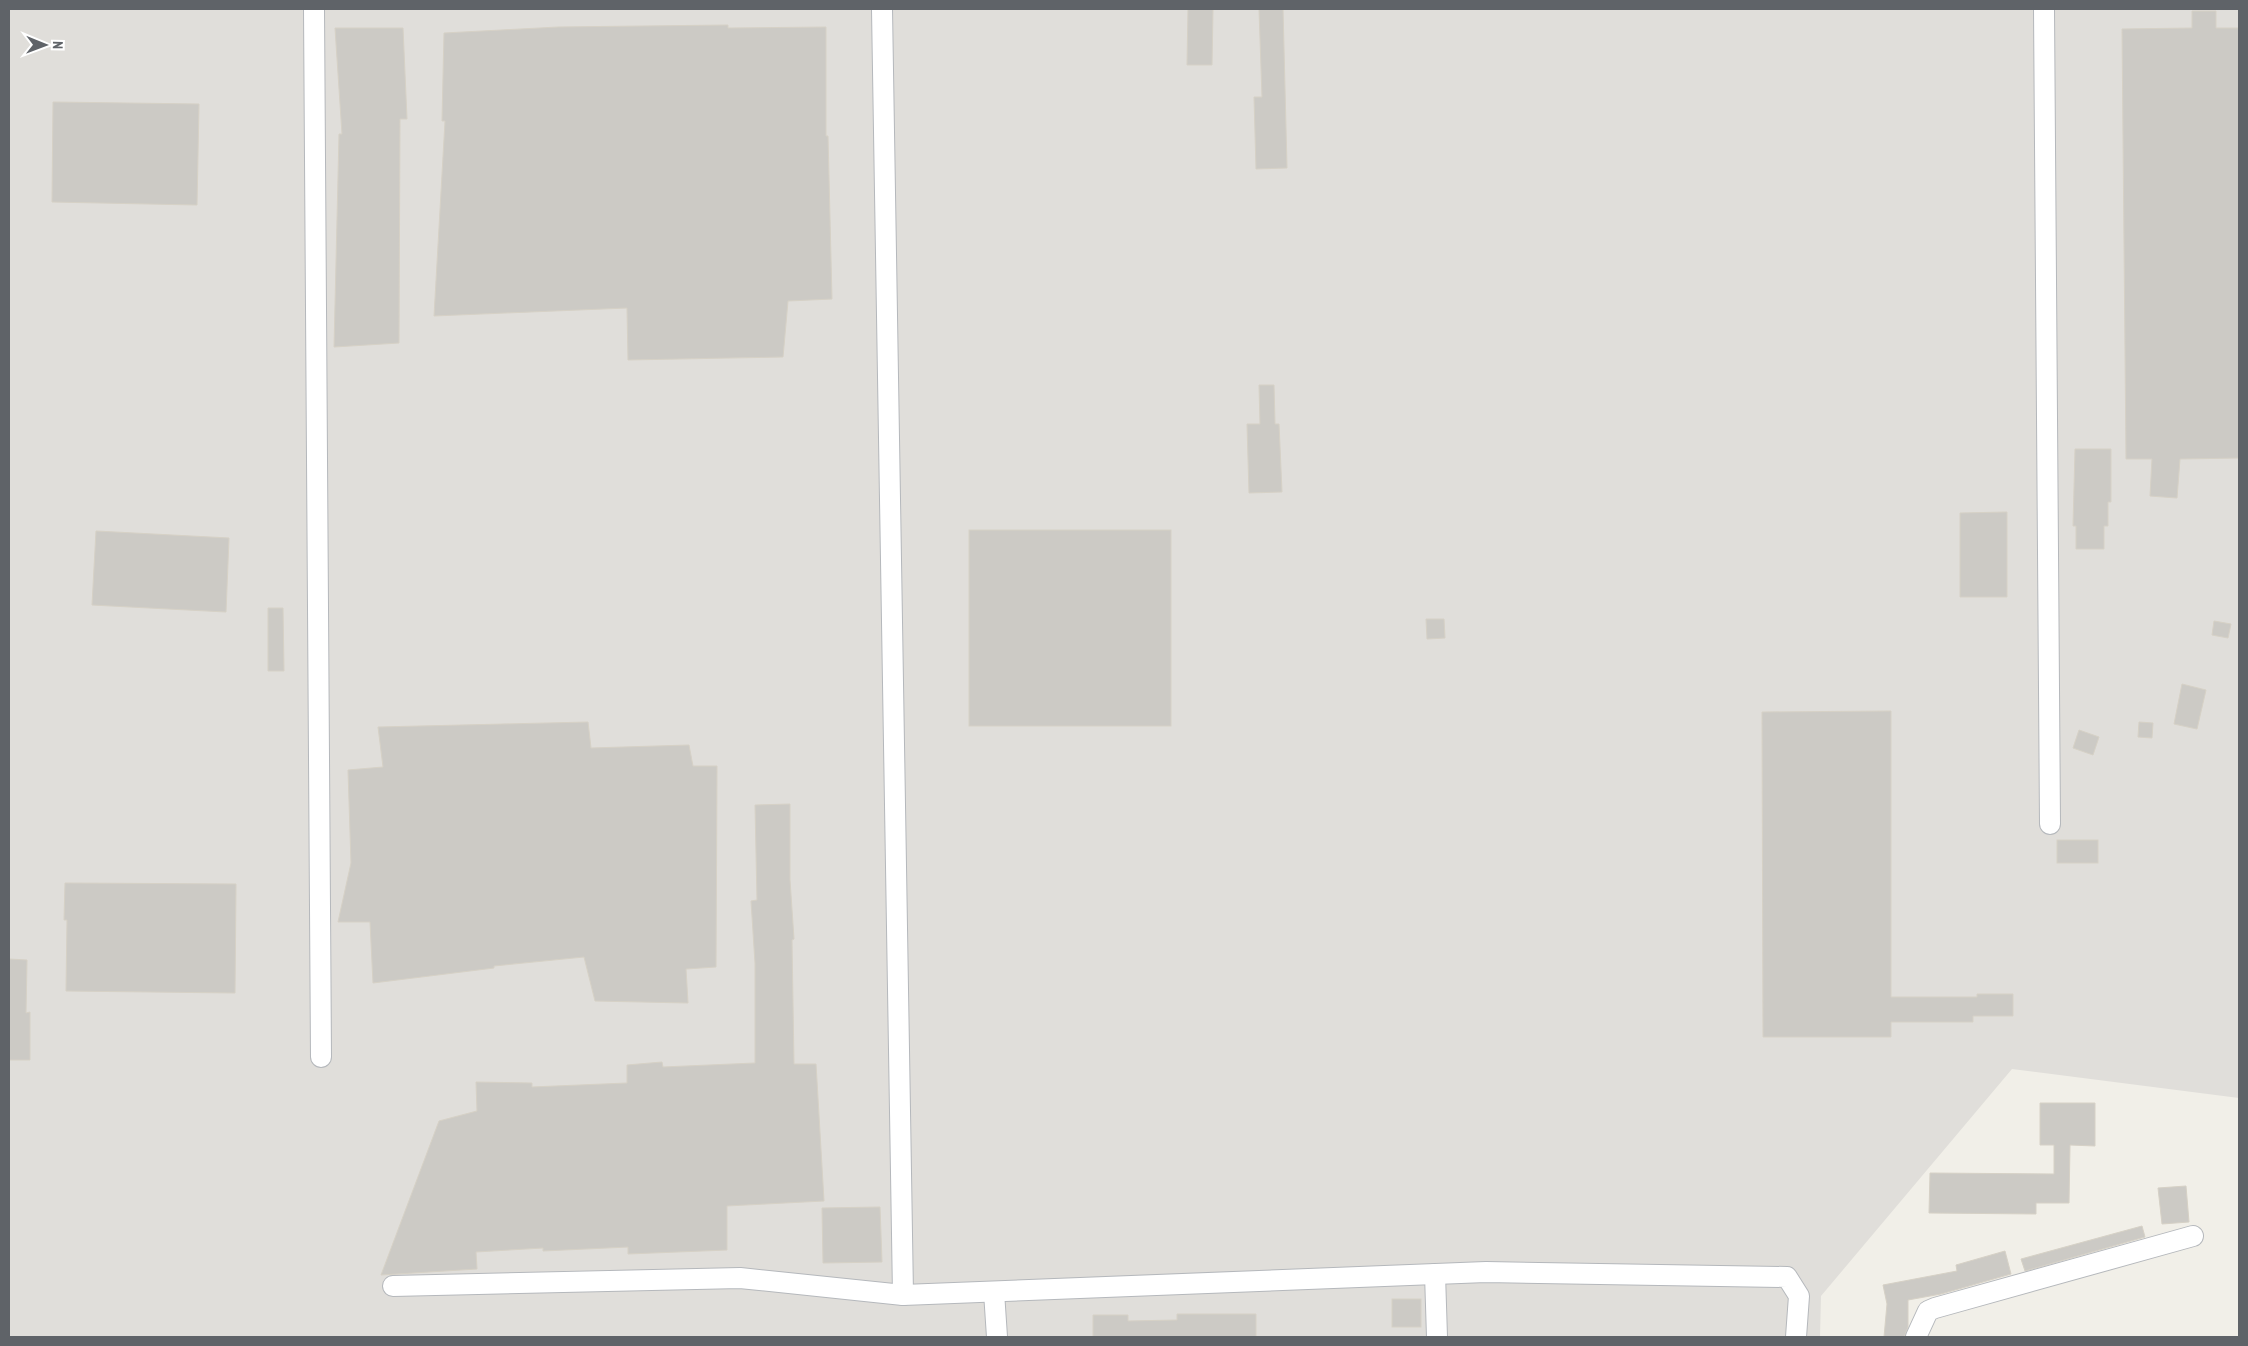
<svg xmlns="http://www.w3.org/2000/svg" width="2248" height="1346" font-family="'PT Sans Narrow',sans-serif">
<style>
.industrial{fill:#e0deda}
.building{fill:#cccac5;stroke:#d6d1c6}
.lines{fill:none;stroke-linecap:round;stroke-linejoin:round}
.minor-casing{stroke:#b5b8bc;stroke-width:22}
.minor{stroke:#fff;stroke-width:20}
</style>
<rect width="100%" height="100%" fill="#f1efe8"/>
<!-- industrial -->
<polygon class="industrial" points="9,9 2239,9 2239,1098 2012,1069 1821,1296 1820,1337 9,1337"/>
<!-- building -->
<g class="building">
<polygon points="1188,9 1213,9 1212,65 1187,65"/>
<polygon points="1259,9 1283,9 1287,168 1256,169 1254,97 1262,97"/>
<polygon points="2192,11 2216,11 2216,28 2239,28 2239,458 2180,459 2177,498 2150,496 2152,459 2126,459 2122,29 2192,28"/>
<polygon points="728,25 728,28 826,27 826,136 828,136 832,299 788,301 783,357 628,360 627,308 434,316 445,121 442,121 444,33 558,27"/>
<polygon points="335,28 403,28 407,119 400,119 399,343 334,347 339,134 342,134"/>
<polygon points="53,102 199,104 197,205 52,202"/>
<polygon points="1259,385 1274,385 1275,424 1279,424 1282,492 1249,493 1247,424 1260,424"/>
<polygon points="2075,449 2111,449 2111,502 2108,502 2108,526 2104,526 2104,549 2076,549 2076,526 2073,526"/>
<polygon points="2007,512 2007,597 1960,597 1960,513"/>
<rect x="969" y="530" width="202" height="196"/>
<polygon points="96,531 229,538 226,612 92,605"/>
<polygon points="268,608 283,608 284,671 268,671"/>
<polygon points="1426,619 1444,619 1445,638 1427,639"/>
<polygon points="2214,621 2231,624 2228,638 2212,635"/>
<polygon points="2182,684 2206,690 2197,729 2174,724"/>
<polygon points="1891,711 1891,997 1977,997 1977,994 2013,994 2013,1016 1973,1016 1973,1022 1891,1022 1891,1037 1763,1037 1762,712"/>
<polygon points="588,722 591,748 689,745 693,766 717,766 716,967 686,969 688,1003 595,1001 584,957 494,966 494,968 373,983 370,922 338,922 351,863 348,770 383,767 378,727"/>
<polygon points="2139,722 2153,723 2152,738 2138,737"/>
<polygon points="2079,730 2099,737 2093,755 2073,748"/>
<polygon points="790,804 790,880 794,939 792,940 794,1064 816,1064 824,1201 727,1206 727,1250 628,1254 628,1247 543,1251 543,1248 476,1252 477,1269 381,1275 439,1121 477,1111 476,1082 532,1083 532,1087 627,1083 627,1065 662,1062 663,1067 755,1063 755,963 751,901 757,900 755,805"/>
<rect x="2057" y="840" width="41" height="23"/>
<polygon points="65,883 236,884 235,993 66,991 67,920 64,920"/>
<polygon points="9,959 27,960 26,1013 30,1012 30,1060 9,1060"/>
<polygon points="2040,1103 2095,1103 2095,1146 2070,1145 2069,1203 2036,1203 2036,1214 1929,1213 1930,1173 2054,1174 2054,1145 2040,1145"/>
<polygon points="2186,1186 2189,1222 2162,1224 2158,1188"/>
<polygon points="880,1207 882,1262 823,1263 822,1208"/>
<polygon points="2142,1226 2145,1237 2025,1271 2021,1259"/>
<polygon points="2005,1251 2011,1274 1941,1294 1908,1300 1908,1327 1904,1337 1884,1337 1887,1304 1883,1285 1957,1271 1956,1265"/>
<rect x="1392" y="1299" width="29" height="28"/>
<polygon points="1177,1314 1256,1314 1256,1337 1093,1337 1093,1315 1128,1315 1128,1321 1177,1320"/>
</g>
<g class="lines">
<!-- minor casing -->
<g class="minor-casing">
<g id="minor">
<polyline points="314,9 321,1057"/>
<polyline points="882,9 903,1295"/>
<polyline points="2044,9 2050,824"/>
<polyline points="1435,1274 1437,1337"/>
<polyline points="393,1286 740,1278 903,1295 1486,1272 1787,1277 1799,1296 1796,1337"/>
<polyline points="994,1292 997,1337"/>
<polyline points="1916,1337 1928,1311 1935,1308 2193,1236"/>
</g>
</g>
<!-- minor -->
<use href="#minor" class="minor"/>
</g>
<!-- border -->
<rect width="2248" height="1346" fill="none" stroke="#5f6368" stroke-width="20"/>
<!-- north arrow -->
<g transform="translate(45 45) rotate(91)" stroke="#ffffff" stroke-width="4" paint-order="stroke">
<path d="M0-4L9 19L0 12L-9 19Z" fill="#5f6368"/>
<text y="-8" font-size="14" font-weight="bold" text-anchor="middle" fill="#5f6368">N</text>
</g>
</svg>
